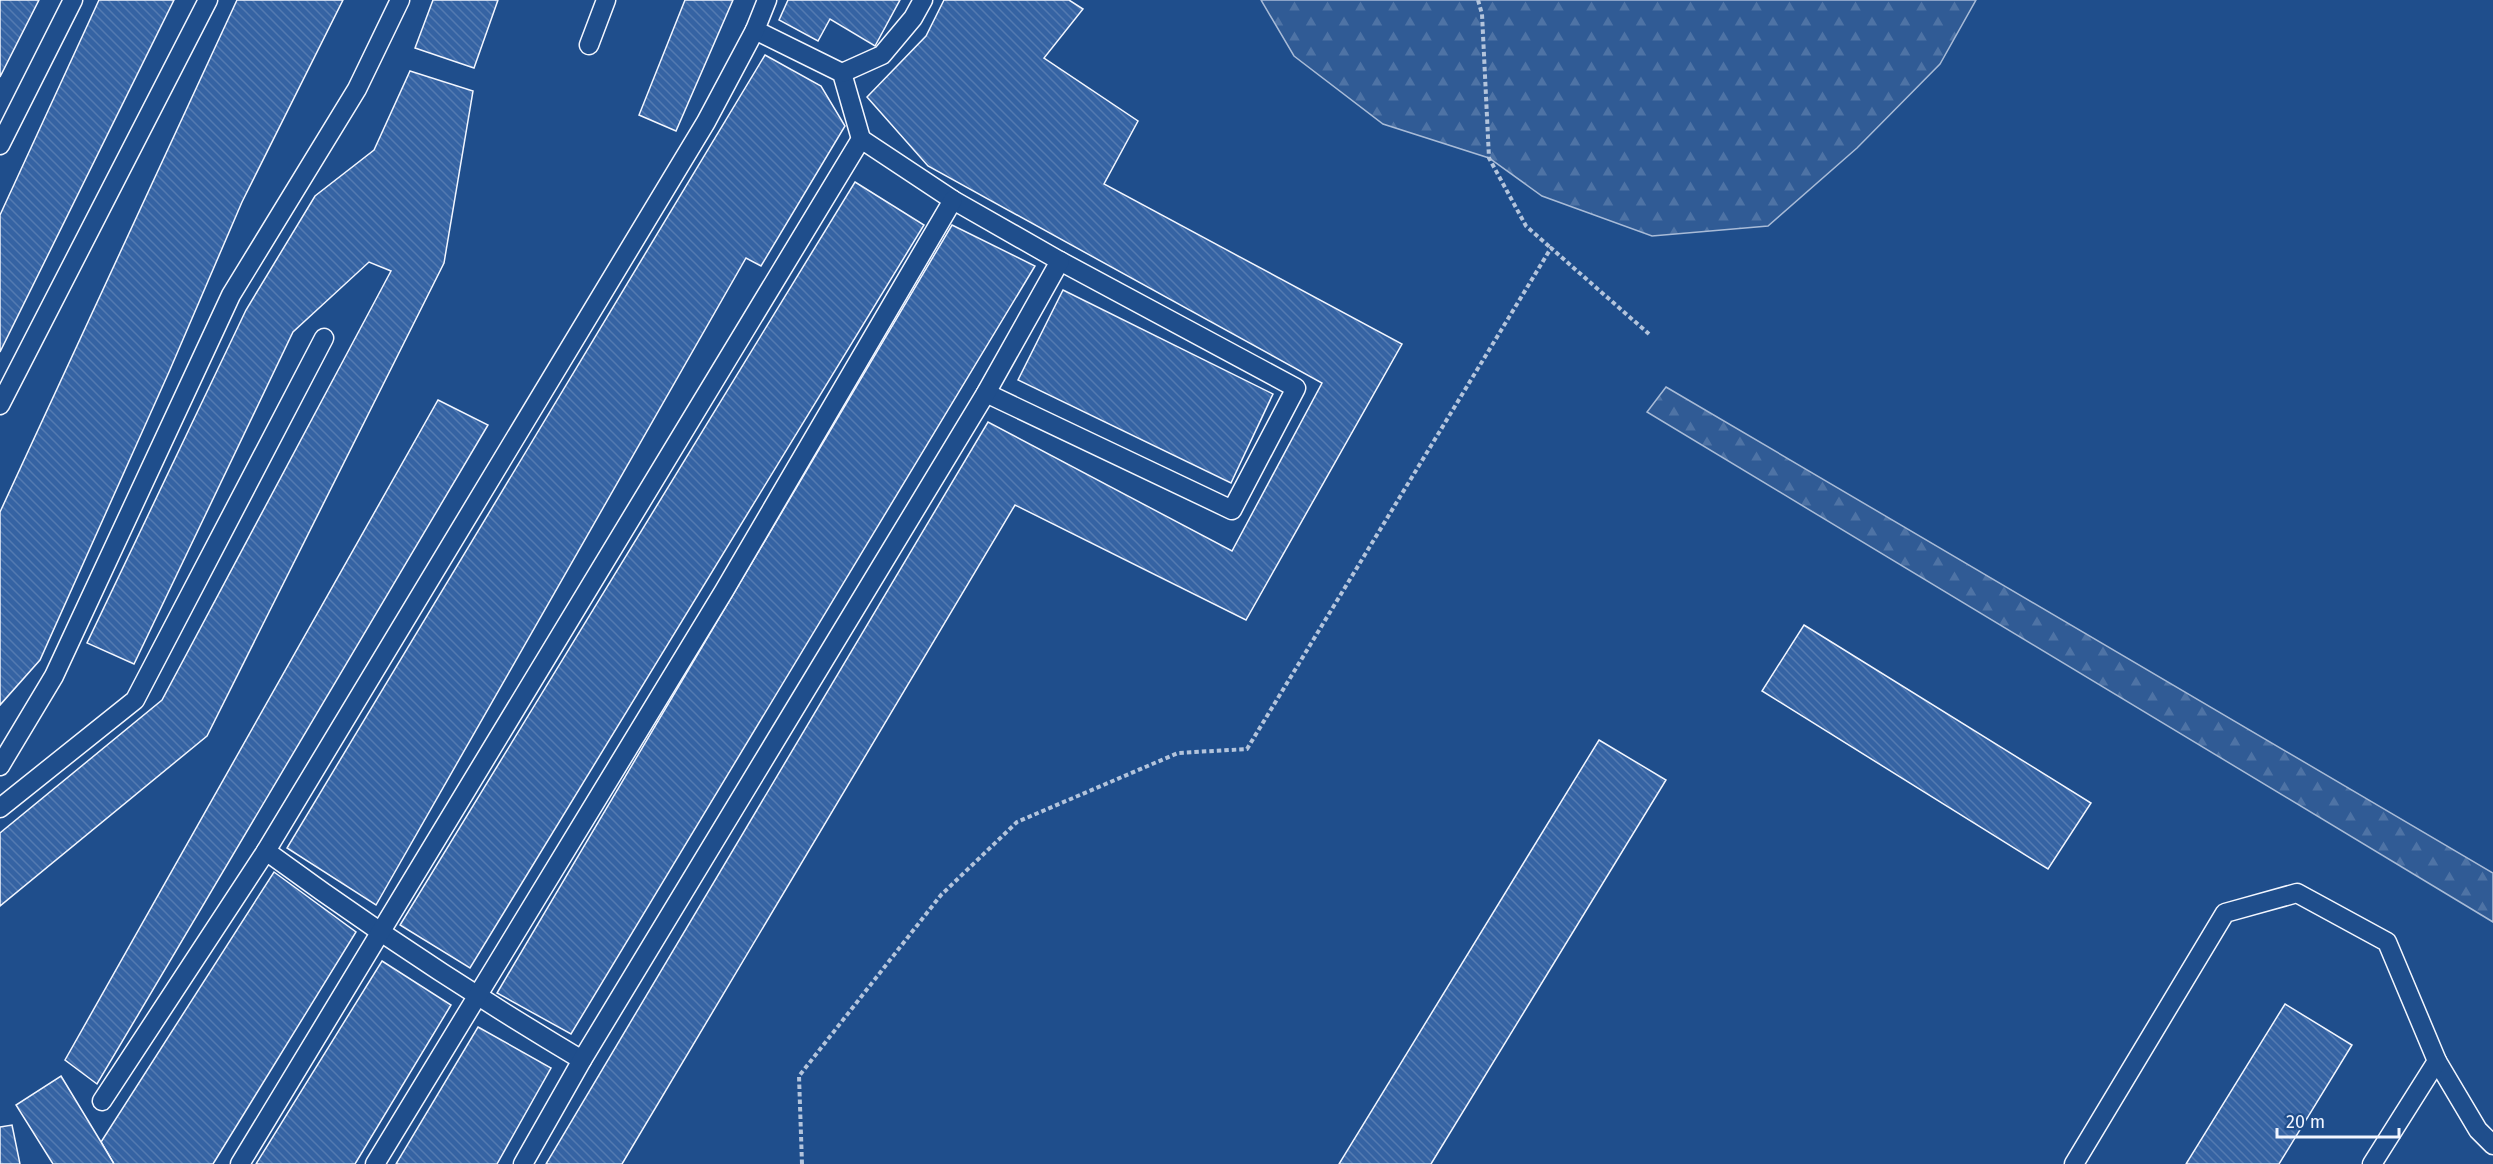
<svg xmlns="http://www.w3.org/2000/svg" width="2493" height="1164" font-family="'Fira Sans',sans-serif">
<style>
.forest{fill:url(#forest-firs);stroke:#a8bbd7;stroke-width:1.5}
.building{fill:url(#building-back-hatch);stroke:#f2f6ff;stroke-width:1.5}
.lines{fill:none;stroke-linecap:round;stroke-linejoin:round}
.lane-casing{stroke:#f2f6ff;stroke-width:21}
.path{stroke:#b3c4dc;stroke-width:4;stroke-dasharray:4.5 3;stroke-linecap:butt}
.lane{stroke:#1f4e8c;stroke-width:18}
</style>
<defs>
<pattern id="forest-firs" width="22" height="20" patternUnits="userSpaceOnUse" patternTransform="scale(1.5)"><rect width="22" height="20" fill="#305b95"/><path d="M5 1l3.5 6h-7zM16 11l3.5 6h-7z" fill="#4e73a5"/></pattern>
<pattern id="building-back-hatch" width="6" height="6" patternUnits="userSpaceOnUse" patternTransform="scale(1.5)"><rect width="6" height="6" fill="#3563a3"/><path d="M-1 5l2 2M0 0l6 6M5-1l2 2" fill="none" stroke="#537ab1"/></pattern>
</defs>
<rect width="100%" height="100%" fill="#1f4e8c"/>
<!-- forest -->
<g class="forest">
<polygon points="1261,0 1976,0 1940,64 1857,148 1768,226 1652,236 1542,196 1489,158 1383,124 1294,56"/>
<polygon points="1666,387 2493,873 2493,922 1647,412"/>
</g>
<!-- building -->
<g class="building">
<polygon points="0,0 39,0 0,77"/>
<polygon points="99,0 174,0 0,352 0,215"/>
<polygon points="237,0 343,0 242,202 169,372 40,660 0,705 0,512"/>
<polygon points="433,0 498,0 474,68 415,48"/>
<polygon points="685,0 733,0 676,131 639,115"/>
<polygon points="788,0 900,0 875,46 830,19 818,41 779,20"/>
<polygon points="944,0 1069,0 1083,9 1044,58 1138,121 1104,184 1402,344 1246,620 1015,505 622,1164 546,1164 988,422 1232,551 1322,383 928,166 867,97 926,36"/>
<polygon points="765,55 821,86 845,126 761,266 746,258 376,905 287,848"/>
<polygon points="410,71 473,91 444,263 207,736 0,906 0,833 162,700 391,271 369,262 293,332 134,664 87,643 246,310 315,196 374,150"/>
<polygon points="855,182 924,225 470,968 400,925"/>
<polygon points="952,225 1035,266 571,1034 497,993"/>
<polygon points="1063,290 1273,394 1231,483 1018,380"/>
<polygon points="438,400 488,425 97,1084 65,1060"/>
<polygon points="1804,625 2091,803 2048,869 1762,691"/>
<polygon points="1599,740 1666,780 1431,1164 1339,1164"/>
<polygon points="274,872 356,932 213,1164 114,1164 101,1142"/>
<polygon points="382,961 451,1005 355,1164 256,1164"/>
<polygon points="2285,1004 2352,1045 2279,1164 2186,1164"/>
<polygon points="478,1027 551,1068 497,1164 396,1164"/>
<polygon points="61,1076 101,1142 114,1164 53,1164 16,1105"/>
<polygon points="12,1125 20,1164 0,1164 0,1127"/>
</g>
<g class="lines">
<!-- lane casing -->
<g class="lane-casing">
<g id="lane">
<polyline points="755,30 842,73 861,139"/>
<polyline points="589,45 606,0"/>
<polyline points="842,73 882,55 913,18 923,0"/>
<polyline points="0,145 73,0"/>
<polyline points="986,393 1232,510 1296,388 1060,261"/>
<polyline points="0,405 208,0"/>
<polyline points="0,766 54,676 231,295 357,89 400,0"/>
<polyline points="0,808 135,700 324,338"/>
<polyline points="266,851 706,122 755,30 767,0"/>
<polyline points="2437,1061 2478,1130 2493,1145"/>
<path d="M 102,1101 L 266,851 C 368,926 473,995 582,1060"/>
<polyline points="240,1164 861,139 953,200 1060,261 986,393 582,1060 523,1164"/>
<polyline points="375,1164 724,591 953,200"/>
<polyline points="2074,1164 2225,913 2297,893 2387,942 2437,1061 2372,1164"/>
</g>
</g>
<!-- path -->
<g class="path">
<polyline points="1478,0 1482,14 1489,158 1526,226 1551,248"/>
<polyline points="802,1164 799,1076 941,895 1017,822 1178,753 1247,749 1551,248 1649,334"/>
</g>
<!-- lane -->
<use href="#lane" class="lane"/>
</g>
<!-- scale -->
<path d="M2277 1128v9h122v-9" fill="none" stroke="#f2f6ff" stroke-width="3"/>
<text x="2286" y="1128" font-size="18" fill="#f2f6ff" stroke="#1f4e8c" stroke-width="4.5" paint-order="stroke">20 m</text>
</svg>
